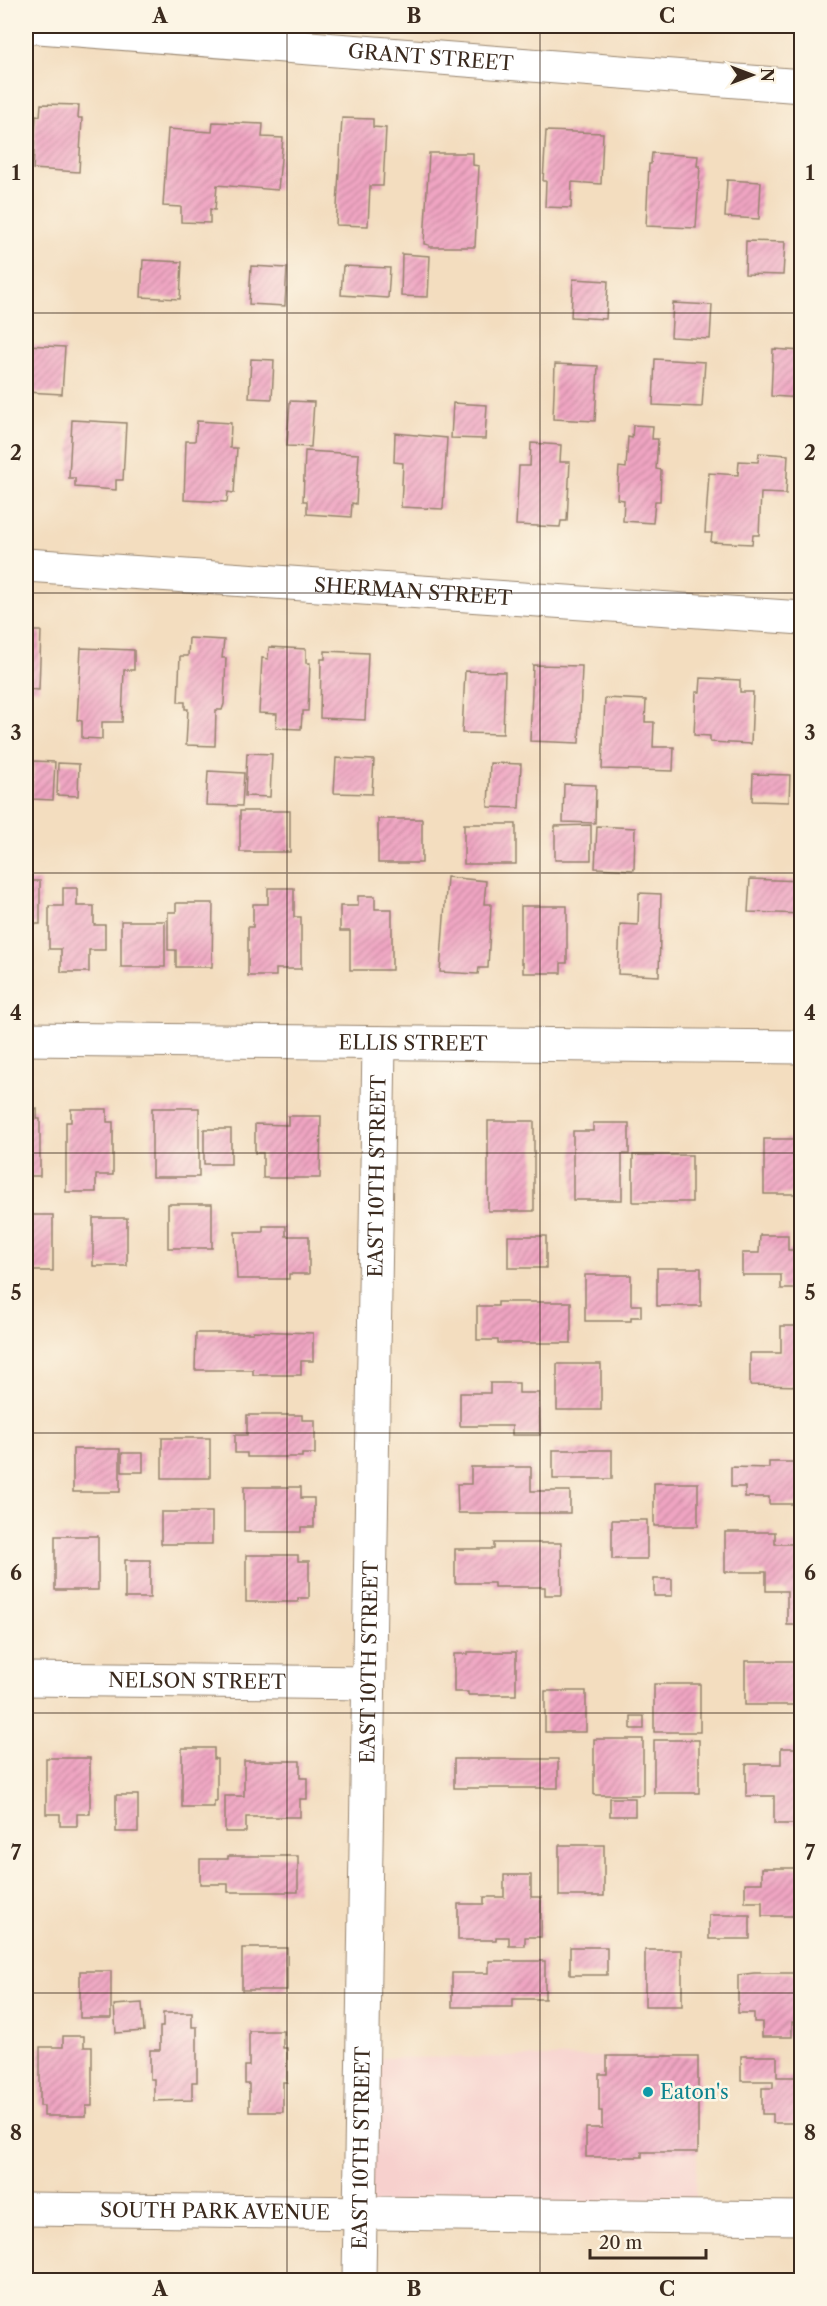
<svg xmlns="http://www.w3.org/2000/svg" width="827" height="2306" font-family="'Libre Caslon Text',serif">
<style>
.built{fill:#f7d0cd}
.building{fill:url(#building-hatch)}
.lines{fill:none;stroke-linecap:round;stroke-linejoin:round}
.street-casing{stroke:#97846e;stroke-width:35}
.street{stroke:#fff;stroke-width:33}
.grid{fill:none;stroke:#3b2a1e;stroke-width:1.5;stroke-opacity:0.55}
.culture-dot{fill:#0f9aa8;stroke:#fcf5e5;stroke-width:2}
.labels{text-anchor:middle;stroke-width:5;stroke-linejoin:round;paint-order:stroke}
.street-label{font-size:20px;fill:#3b2a1e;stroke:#fcf5e5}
.culture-label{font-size:20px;fill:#0d838f;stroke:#fcf5e5;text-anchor:start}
.neatline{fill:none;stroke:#3b2a1e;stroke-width:2}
.grid-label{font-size:20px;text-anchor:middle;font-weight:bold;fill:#3b2a1e}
</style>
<defs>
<pattern id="building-hatch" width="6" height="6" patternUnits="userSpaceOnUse" patternTransform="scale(1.5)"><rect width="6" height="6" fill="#f0a5c3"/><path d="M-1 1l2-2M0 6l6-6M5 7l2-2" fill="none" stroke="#c4879e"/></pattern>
</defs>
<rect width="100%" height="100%" fill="#fcf5e5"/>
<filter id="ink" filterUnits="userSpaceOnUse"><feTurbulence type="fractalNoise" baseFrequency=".0167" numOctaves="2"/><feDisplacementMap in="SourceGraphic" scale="12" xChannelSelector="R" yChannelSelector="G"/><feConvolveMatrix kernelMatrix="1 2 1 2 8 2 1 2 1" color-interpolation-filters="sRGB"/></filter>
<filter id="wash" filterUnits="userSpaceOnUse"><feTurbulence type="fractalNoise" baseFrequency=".008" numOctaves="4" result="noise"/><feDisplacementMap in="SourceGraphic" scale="24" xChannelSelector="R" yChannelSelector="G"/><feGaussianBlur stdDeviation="1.35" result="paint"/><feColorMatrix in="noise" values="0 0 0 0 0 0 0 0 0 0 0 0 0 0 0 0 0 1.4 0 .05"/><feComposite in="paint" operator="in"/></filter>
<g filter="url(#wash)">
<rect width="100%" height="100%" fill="#f3ddbf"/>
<!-- built -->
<polygon class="built" points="701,2056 695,2217 360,2213 363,2058"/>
<g id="blocks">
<!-- building -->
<g class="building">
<polygon points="41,104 79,105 78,118 82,118 79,172 33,169 36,115 40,116"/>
<polygon points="342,118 373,119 373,127 386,128 383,186 370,186 368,226 336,225"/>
<polygon points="213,122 263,124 262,137 283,138 278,190 217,185 215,210 210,209 210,223 181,222 181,207 163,206 168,129 212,132"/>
<polygon points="546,131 603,133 601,184 572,182 571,208 545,207 546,181 543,181"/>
<polygon points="429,153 473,153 473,165 479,166 475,247 429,247 429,245 424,244"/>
<polygon points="652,153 698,156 697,166 700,166 696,228 646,226 649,164 651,164"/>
<polygon points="727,180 761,182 759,219 725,217"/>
<polygon points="746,241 785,242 783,275 745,274"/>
<polygon points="402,254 430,256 428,297 401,296"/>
<polygon points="143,260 182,262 180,299 141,297"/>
<polygon points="251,266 287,268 285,306 249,304"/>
<polygon points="343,266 390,268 388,298 341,295"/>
<polygon points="573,279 608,281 606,319 571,317"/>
<polygon points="673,303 712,305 710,339 671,337"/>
<polygon points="26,345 65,347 62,394 26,392"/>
<polygon points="773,349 802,351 802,398 771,396"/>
<polygon points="251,359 274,360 272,399 249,398"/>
<polygon points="655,359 705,362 702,407 653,405"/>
<polygon points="555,364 598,366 595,421 553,419"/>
<polygon points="290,401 314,402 311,447 287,446"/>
<polygon points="453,403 487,405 485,439 451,438"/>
<polygon points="72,420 126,423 123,480 116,480 116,490 75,487 75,478 69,478"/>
<polygon points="197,421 231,423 230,448 237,448 234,493 228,492 227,502 184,500 186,441 195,441"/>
<polygon points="633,425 653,426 652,439 658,439 656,469 661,470 660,501 655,501 653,523 623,521 624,500 617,499 619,467 626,468 628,437 632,438"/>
<polygon points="395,433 447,438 443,509 401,507 403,463 394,462"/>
<polygon points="531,443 561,445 560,462 570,462 567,521 561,521 560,527 516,525 519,466 530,466"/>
<polygon points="305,451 359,454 356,504 352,503 351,517 307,514 307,501 303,501"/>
<polygon points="759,453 788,455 786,494 761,493 759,535 753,535 752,544 711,542 712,533 705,533 709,473 738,475 739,461 758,462"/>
<polygon points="26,631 41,631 39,690 26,689"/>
<polygon points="189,638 224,640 222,658 226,658 224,704 222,710 216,710 215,746 186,745 188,709 185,709 185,702 178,702 180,656 188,656"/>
<polygon points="269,647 306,649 306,663 310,663 308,711 303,711 303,715 302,715 301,729 276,728 277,714 259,713 262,658 268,659"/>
<polygon points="81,648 134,650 134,670 124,670 122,722 102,722 102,739 82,738 82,721 77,720"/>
<polygon points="325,651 368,653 365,720 320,718 321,659 325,659"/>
<polygon points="533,665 582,666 579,743 530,741"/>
<polygon points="465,671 505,672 503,734 462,733"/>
<polygon points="701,678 740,680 740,692 753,692 751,744 710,742 710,736 694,735 696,692 700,692"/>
<polygon points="605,698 646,700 645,722 654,722 653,747 674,747 673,771 602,769"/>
<polygon points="247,753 272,754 270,797 245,796"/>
<polygon points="336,758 374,760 372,794 334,793"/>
<polygon points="34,761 55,762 53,800 32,799"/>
<polygon points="58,763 79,764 78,796 57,795"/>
<polygon points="490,763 521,764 519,808 488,807"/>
<polygon points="208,771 244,773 242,806 206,805"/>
<polygon points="753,774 790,775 789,802 752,801"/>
<polygon points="564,784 596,785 595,823 563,822"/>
<rect x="240" y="811" width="50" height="41"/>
<rect x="378" y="819" width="44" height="44"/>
<rect x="464" y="824" width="52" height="40"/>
<polygon points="591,825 591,860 555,860 555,826"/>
<polygon points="597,826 635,828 634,870 595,868"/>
<polygon points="447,877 486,881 484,904 491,904 488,968 479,968 478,974 440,972"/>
<polygon points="750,879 802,881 802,914 748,912"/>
<rect x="26" y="881" width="14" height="43"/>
<polygon points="63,888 77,888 77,906 94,906 94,925 105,925 105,950 89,950 89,972 61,972 61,949 49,949 49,906 63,906"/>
<polygon points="268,888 294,888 294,917 301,917 301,969 276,969 276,976 248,976 248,927 253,927 253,904 268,904"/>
<polygon points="639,893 661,894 659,976 618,974 620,924 638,925"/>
<polygon points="358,896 375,896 375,909 392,909 392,970 350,970 350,931 340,931 340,906 358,906"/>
<polygon points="176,903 213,903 212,967 176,967 176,950 168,950 168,912 176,912"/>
<polygon points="521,906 567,906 567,963 561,963 561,973 523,973 523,963 521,963"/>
<rect x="121" y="921" width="44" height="46"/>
<polygon points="800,924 802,924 802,967 798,966"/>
<rect x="152" y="1108" width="47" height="69"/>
<polygon points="26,1109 37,1109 37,1119 40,1119 40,1176 26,1176"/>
<polygon points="71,1109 107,1109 107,1122 113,1122 113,1175 96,1175 96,1192 66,1192 66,1122 71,1122"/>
<polygon points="288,1116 321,1116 320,1178 263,1178 263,1153 255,1153 255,1124 288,1125"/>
<rect x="488" y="1121" width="46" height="90"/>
<polygon points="593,1123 629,1123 629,1154 622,1154 622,1200 573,1200 573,1131 593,1131"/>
<rect x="204" y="1129" width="27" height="35"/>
<rect x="764" y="1139" width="38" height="55"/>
<rect x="633" y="1155" width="59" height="47"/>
<rect x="168" y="1204" width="44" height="44"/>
<rect x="26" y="1215" width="27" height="56"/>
<rect x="93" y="1218" width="34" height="48"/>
<polygon points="263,1226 286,1226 286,1236 309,1236 309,1274 289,1274 289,1279 237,1279 235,1232 263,1232"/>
<polygon points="760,1235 788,1235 788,1250 802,1250 802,1289 781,1289 781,1275 742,1275 742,1253 759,1253"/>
<rect x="508" y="1236" width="38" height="32"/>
<rect x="657" y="1268" width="44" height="38"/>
<polygon points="585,1275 631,1275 631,1305 641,1305 641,1317 631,1317 631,1321 585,1321"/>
<polygon points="498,1302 571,1302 571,1343 498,1343 498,1340 477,1340 477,1306 498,1306"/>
<polygon points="781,1326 802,1326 802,1386 750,1385 750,1353 781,1353"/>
<polygon points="253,1331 313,1333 313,1361 301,1361 301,1375 253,1375 253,1370 195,1370 196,1333 253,1333"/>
<rect x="557" y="1364" width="44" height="46"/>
<polygon points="490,1383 519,1383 519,1393 539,1393 540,1435 512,1435 512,1426 460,1426 460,1393 490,1393"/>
<polygon points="247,1415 302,1415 302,1420 315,1420 315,1454 302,1454 302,1457 247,1457 247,1453 235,1453 235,1435 247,1435"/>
<rect x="162" y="1438" width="48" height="40"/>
<rect x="73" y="1449" width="47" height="43"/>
<rect x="553" y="1450" width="59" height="29"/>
<rect x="122" y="1453" width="21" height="19"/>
<polygon points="769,1462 802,1462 802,1504 769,1504 769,1497 745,1497 745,1487 731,1487 731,1467 769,1468"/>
<polygon points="471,1467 531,1467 531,1491 570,1491 570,1513 458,1513 457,1484 471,1484"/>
<rect x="654" y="1483" width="44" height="43"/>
<polygon points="244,1487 301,1487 301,1498 314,1498 314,1527 301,1527 301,1532 244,1532"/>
<rect x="161" y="1512" width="51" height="32"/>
<rect x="612" y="1520" width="35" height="39"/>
<polygon points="725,1532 775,1532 775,1544 802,1544 802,1625 787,1625 787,1591 766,1591 766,1572 725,1572"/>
<rect x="55" y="1536" width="43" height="54"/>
<polygon points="494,1543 561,1543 562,1595 545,1595 545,1587 494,1587 494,1583 455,1583 455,1549 494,1549"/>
<polygon points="246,1555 298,1555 298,1561 309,1561 309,1598 298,1598 298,1602 246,1602"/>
<rect x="125" y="1560" width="25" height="38"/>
<rect x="654" y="1579" width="18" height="17"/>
<polygon points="468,1652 516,1652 516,1695 468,1695 468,1692 454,1692 454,1654 468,1654"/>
<rect x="745" y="1661" width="57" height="44"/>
<rect x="654" y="1684" width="46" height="48"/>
<rect x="545" y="1691" width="41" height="41"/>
<rect x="631" y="1716" width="13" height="13"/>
<rect x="594" y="1739" width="49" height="56"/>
<rect x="654" y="1740" width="45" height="53"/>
<polygon points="182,1748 214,1748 214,1759 217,1759 217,1801 214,1801 214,1807 182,1807"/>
<polygon points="781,1748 802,1748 802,1824 774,1824 774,1796 746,1796 746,1764 781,1764"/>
<polygon points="46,1758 90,1758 90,1814 77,1814 77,1826 60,1826 60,1814 46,1814"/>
<rect x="454" y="1759" width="104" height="29"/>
<polygon points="244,1761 300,1761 300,1778 307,1778 307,1799 300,1799 300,1817 246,1817 246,1832 225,1832 225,1796 244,1796"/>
<rect x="116" y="1795" width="22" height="37"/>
<rect x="610" y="1798" width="25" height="18"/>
<rect x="559" y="1845" width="45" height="51"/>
<polygon points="228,1856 298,1856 298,1892 228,1892 228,1884 200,1884 200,1859 228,1859"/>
<polygon points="762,1868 802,1868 802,1916 762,1916 762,1902 745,1902 745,1883 762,1883"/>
<polygon points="504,1875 531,1875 531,1897 541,1897 541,1937 525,1937 525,1946 509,1946 509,1937 496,1937 496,1940 458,1940 458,1904 484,1904 484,1897 504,1897"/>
<rect x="709" y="1915" width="41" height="24"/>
<rect x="570" y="1947" width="37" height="28"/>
<rect x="242" y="1948" width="45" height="42"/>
<rect x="645" y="1950" width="37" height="56"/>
<polygon points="489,1961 545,1961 545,1999 513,1999 513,2007 452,2007 452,1973 489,1973"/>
<rect x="80" y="1971" width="31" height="47"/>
<polygon points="754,1973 802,1973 802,2022 792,2022 792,2037 762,2037 762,2022 754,2022 754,2013 738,2013 738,1975"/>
<polygon points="142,2003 144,2031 116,2033 114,2005"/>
<polygon points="163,2013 192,2013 192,2027 197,2027 197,2082 192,2082 192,2100 154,2101 154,2079 150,2079 150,2050 160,2050 160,2027 163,2027"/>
<polygon points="249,2031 283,2031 283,2048 287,2048 287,2082 283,2082 283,2112 249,2112 249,2084 245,2084 245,2066 249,2066"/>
<polygon points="63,2036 84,2036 84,2047 92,2047 92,2106 86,2106 86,2116 44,2116 44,2106 40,2106 40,2047 63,2047"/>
<polygon points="607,2056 698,2056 698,2152 642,2152 642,2157 586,2157 586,2128 602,2128 602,2111 599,2111 599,2074 607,2074"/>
<polygon points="741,2056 777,2056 777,2077 802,2077 802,2123 773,2123 773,2114 762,2114 762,2088 773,2088 773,2081 741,2081"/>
</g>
</g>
</g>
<g filter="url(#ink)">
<use href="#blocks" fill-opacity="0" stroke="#97846e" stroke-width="1.5"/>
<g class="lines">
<!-- street casing -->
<g class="street-casing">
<g id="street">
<path id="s1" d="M 26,26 L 802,86"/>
<path id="s2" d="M 26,565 L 802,618"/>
<path id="s3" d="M 26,1039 L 802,1047"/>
<path id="s4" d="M 26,1679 L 368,1683"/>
<path id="s5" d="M 26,2209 L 802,2218"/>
<path id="s6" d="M 359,2280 L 379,1043"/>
</g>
</g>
<!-- street -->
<use href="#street" class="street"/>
</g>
</g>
<!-- grid -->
<path class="grid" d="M 287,26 L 287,2280M 540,26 L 540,2280M 26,313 L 802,313M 26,593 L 802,593M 26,873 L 802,873M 26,1153 L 802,1153M 26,1433 L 802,1433M 26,1713 L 802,1713M 26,1993 L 802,1993"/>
<!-- markers -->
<circle class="culture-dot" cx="648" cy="2092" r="6"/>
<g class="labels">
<!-- street labels -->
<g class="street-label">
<text dy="7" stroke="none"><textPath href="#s1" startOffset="406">GRANT STREET</textPath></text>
<text dy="7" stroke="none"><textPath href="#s2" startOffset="388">SHERMAN STREET</textPath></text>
<text dy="7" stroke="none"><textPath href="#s3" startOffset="387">ELLIS STREET</textPath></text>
<text dy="7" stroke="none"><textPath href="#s6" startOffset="1104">EAST 10TH STREET</textPath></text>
<text dy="7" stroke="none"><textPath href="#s6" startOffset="618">EAST 10TH STREET</textPath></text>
<text dy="7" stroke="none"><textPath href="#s4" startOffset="171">NELSON STREET</textPath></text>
<text dy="7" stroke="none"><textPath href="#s6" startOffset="132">EAST 10TH STREET</textPath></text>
<text dy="7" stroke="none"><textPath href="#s5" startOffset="189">SOUTH PARK AVENUE</textPath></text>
</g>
<!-- culture labels -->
<g class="culture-label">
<text x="660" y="2099">Eaton's</text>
</g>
</g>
<!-- margin -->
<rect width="827" height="2306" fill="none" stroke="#fcf5e5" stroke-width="66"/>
<!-- north arrow -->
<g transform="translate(752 75) rotate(90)" stroke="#fcf5e5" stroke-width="4.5" paint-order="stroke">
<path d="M0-4.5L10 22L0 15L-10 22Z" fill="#3b2a1e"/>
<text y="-9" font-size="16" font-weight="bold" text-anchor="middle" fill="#3b2a1e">N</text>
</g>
<!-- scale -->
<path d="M590 2249v9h116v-9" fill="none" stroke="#3b2a1e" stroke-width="3"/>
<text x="599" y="2249" font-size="18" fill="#3b2a1e" stroke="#fcf5e5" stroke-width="4.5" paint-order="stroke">20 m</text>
<rect x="33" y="33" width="761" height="2240" class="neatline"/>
<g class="grid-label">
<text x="160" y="23">A</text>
<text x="414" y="23">B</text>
<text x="667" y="23">C</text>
<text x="16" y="180">1</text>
<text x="810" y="180">1</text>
<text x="16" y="460">2</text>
<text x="810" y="460">2</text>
<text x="16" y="740">3</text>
<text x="810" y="740">3</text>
<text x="16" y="1020">4</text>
<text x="810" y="1020">4</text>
<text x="16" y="1300">5</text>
<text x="810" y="1300">5</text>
<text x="16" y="1580">6</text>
<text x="810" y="1580">6</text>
<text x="16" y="1860">7</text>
<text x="810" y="1860">7</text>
<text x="16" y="2140">8</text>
<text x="810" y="2140">8</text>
<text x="160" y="2296">A</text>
<text x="414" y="2296">B</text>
<text x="667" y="2296">C</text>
</g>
</svg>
